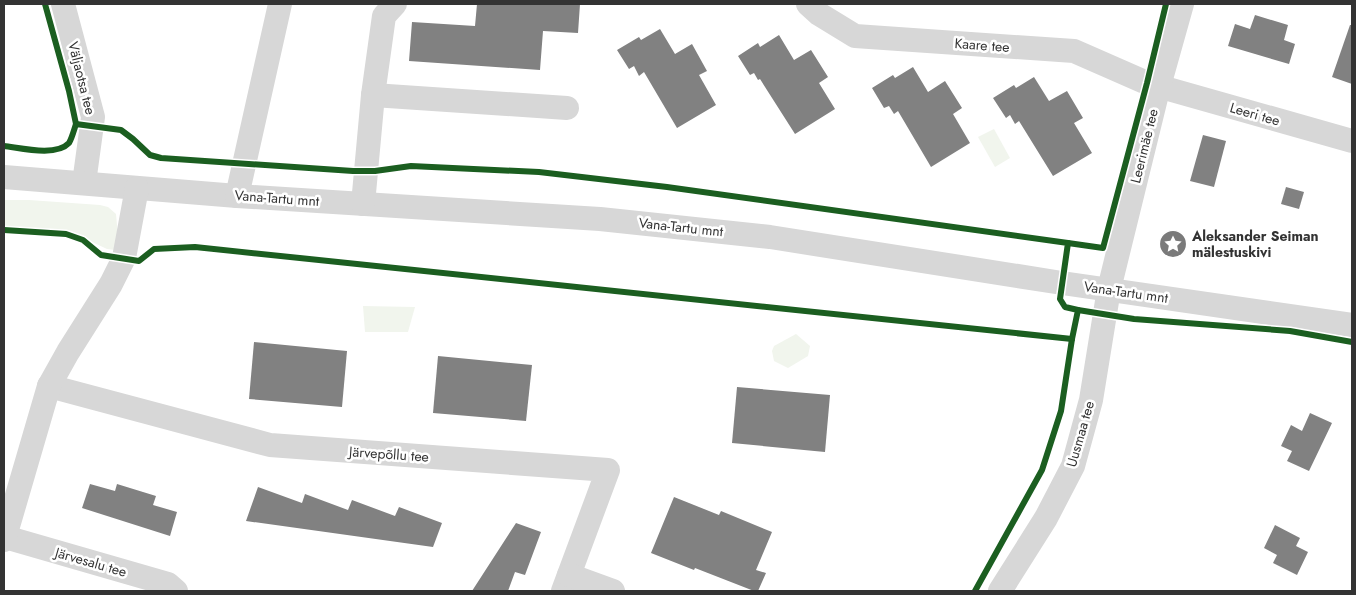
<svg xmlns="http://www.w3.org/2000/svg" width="1356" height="595" font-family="Jost,sans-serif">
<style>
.green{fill:#f1f5ed}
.building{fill:#818181}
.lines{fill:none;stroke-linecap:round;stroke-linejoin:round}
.minor{stroke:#d7d7d7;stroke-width:24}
.cycleway-casing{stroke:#fff;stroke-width:9}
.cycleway{stroke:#1b5e20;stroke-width:6}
.labels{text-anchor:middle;stroke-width:5;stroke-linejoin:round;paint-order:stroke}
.street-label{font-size:14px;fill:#333;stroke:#fff}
.poi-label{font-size:14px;font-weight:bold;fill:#333;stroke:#fff;text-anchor:start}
</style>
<rect width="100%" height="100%" fill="#fff"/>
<!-- green -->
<g class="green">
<polygon points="994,129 1010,158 995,167 978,137"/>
<polygon points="4,200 29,200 100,205 108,207 116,214 118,237 115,250 107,249 73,233 4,226"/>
<polygon points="363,306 415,307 408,332 365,332"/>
<polygon points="796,334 810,346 808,356 788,368 774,361 772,351 774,346"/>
</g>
<!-- building -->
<g class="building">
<polygon points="477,4 580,4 578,33 543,31 540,70 409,61 412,22 475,26"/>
<polygon points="1255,15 1288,25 1284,40 1295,44 1289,64 1228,46 1235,24 1250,29"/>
<polygon points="1350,25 1352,25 1352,84 1332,77"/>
<polygon points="660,29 675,54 692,44 707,71 699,75 716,105 677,128 644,72 639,76 634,66 629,69 617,50 639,37 641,40"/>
<polygon points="779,35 794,60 811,50 828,77 819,83 835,109 795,134 760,79 758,80 754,73 750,75 738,56 758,43 760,47"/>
<polygon points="913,67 928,92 945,81 962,108 953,114 970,143 931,167 898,111 894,114 889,106 884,108 872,88 893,75 895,78"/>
<polygon points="1034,77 1049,101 1067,91 1083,118 1074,123 1092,153 1053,176 1019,121 1015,124 1010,115 1006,118 993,98 1014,85 1016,88"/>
<polygon points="1203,135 1226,141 1214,187 1190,181"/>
<polygon points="1286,187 1304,192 1299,209 1281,204"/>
<polygon points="254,342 347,351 342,407 249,399"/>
<polygon points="438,356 532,365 526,421 433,413"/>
<polygon points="737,387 830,395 825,452 732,443"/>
<polygon points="1310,413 1332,423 1309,471 1287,461 1292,451 1281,446 1291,425 1302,431"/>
<polygon points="90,484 115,491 117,484 156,496 153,505 177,512 170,536 82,508"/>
<polygon points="258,487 302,503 305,494 348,510 352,500 395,516 399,507 442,523 433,547 246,521"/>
<polygon points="674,497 719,515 721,511 772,532 756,570 766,573 758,591 754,591 695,568 694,570 651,553"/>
<polygon points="516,523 541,532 525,575 515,572 508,591 472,591"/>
<polygon points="1275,525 1300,538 1296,546 1308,552 1297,575 1273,563 1277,555 1264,548"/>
</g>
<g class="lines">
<!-- minor -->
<g class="minor">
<polyline points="63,4 93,117 84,183"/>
<polyline points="808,4 819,14 855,36 1074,51 1147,83 1352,141"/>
<polyline points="373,95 567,108"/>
<polyline points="4,177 237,196 600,219 770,237 1062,283 1352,325"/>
<polyline points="237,196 280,4"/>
<polyline points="363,204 373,95 384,16 395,4"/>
<polyline points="49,386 270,445 608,470 563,591"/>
<polyline points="5,537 168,584 176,591"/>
<polyline points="4,540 49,386 68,352 111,284 124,258 137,188"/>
<polyline points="569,575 613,591"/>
<polyline points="1000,591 1046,518 1073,466 1091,400 1109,289 1159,86 1182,4"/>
</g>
<!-- cycleway casing -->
<g class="cycleway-casing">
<g id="cycleway">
<polyline points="45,4 69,91 76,124"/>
<path d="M 4,146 C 21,148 56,157 69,143 C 72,138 74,130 76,124 L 121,130 L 133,139 L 150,155 L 161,158 L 353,171 L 375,171 L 411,166 L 539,172 L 667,187 L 1068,243 L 1060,299 L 1065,307 L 1078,310 L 1072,339 L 1061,411 L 1042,470 L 975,591"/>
<polyline points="4,230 66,234 83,240 101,255 139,261 154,249 195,247 1072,339"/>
<polyline points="1068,243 1103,248 1147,83 1166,4"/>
<polyline points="1078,310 1134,319 1290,331 1352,342"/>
</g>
</g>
<!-- cycleway -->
<use href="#cycleway" class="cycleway"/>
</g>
<!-- icons -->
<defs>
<g id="sight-disc" transform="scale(1.4375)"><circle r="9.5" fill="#7a7a7a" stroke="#fff"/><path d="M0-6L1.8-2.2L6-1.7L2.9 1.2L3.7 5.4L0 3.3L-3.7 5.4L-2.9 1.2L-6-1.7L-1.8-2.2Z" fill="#fff"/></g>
</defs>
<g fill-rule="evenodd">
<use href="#sight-disc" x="1173" y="244"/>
</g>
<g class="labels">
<!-- street labels -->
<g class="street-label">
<text transform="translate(982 45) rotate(4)" y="5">Kaare tee</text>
<text transform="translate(82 78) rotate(76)" y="5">Väljaotsa tee</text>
<text transform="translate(1255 114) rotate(16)" y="5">Leeri tee</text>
<text transform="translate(1144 146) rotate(-76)" y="5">Leerimäe tee</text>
<text transform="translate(277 198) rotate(4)" y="5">Vana-Tartu mnt</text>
<text transform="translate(681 227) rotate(6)" y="5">Vana-Tartu mnt</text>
<text transform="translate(1126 292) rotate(8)" y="5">Vana-Tartu mnt</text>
<text transform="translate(1080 434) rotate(-74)" y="5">Uusmaa tee</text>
<text transform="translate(389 454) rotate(4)" y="5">Järvepõllu tee</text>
<text transform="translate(91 562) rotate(16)" y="5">Järvesalu tee</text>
</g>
<!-- poi labels -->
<g class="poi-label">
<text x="1192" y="241">Aleksander Seiman<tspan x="1192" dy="16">mälestuskivi</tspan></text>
</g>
</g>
<!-- border -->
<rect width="1356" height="595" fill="none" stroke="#333333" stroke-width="10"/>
</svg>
